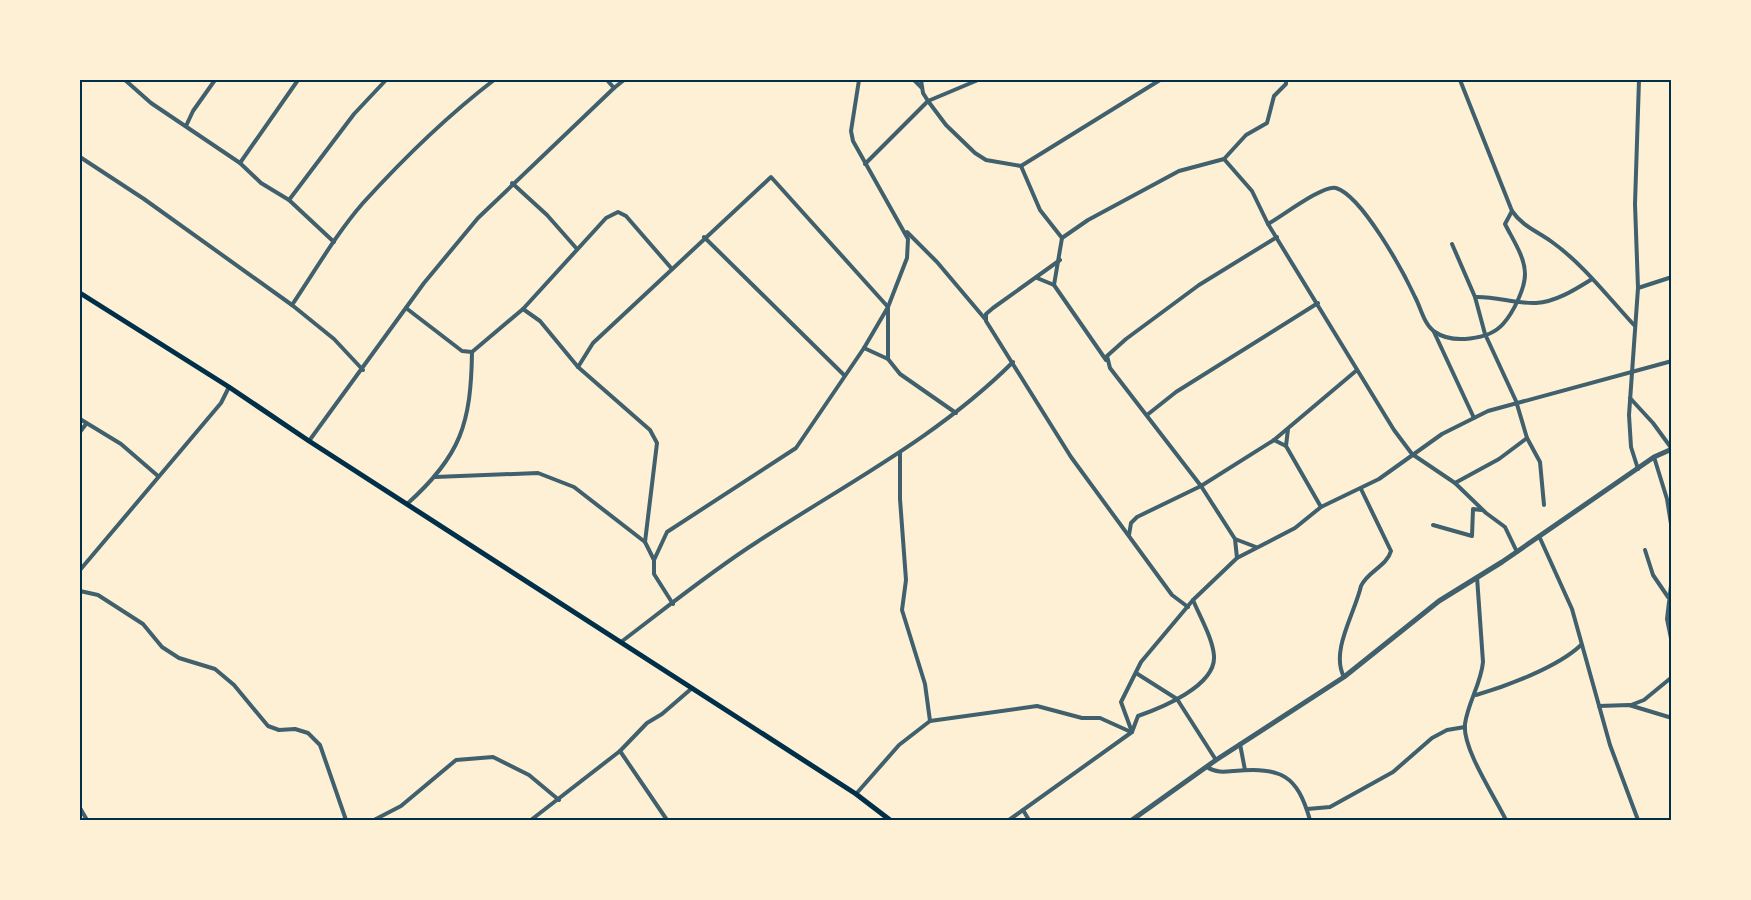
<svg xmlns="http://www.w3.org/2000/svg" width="1751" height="900" font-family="Karla,sans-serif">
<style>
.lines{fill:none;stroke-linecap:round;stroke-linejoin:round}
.minor{stroke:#3f606c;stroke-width:4}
.tertiary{stroke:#3f606c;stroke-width:5}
.secondary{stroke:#003049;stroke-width:5}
.neatline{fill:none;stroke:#003049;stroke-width:2}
</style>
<rect width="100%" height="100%" fill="#fdf0d5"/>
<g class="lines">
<!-- minor -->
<g class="minor">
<polyline points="125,80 151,103 240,163 261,183 289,200 334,242"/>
<polyline points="914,80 921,87"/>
<polyline points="921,80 923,93 928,101 946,125 975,153 986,160 1021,166 1040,210 1062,238 1054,285 1106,360"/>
<path d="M 1460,80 L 1512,211 C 1523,227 1537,231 1552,242 C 1583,264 1608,297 1634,325"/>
<polyline points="614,88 624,80"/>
<polyline points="186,126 193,111 215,80"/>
<polyline points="80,157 144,199 292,305 334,339 363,370"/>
<polyline points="1224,159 1252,191 1268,224"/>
<polyline points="240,163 298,80"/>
<polyline points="865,164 928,101 978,80"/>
<polyline points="1021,166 1160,80"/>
<polyline points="512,183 547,215 577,249"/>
<polyline points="289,200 354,114 386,80"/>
<polyline points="907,232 937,262 986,320"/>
<polyline points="704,237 844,375"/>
<polyline points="1277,237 1199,285 1126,339 1107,356 1110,368 1201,486 1274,440 1357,370"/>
<polyline points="1062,238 1088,220 1179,171 1224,159 1246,135 1267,123 1274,96 1286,84 1286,80"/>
<path d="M 1452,244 L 1475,297 L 1485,334 L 1516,401 L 1527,438 L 1499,459 L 1455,483 L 1412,454 L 1394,430 L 1268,224 C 1281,217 1324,184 1336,188 C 1362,196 1403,271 1415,297 C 1421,308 1424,325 1435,332 C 1452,344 1489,340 1503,324 C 1513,313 1525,289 1525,274 C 1525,257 1513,240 1505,224 L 1512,211"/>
<polyline points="1060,260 993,308 986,314 986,321 1071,457 1172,595 1188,607"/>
<polyline points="1037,278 1054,285"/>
<polyline points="1638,288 1672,277"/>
<path d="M 1475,297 C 1495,296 1516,304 1536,303 C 1556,302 1576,289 1592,279"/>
<path d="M 292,305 C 315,271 336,234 363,203 C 403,159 447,116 494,80"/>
<polyline points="406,308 462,351 472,352 523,309 606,218 618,212 626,216 672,269"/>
<polyline points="523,309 540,321 578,367 650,430 657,443 645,542 654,560 654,574 673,604"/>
<polyline points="1434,332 1474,418"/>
<polyline points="864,348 888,359 900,374 956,413"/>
<polyline points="578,367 593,343 771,177 888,307 888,359"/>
<polyline points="1630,398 1653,423 1672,449"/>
<polyline points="1147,415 1176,392 1318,303"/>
<polyline points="80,419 121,444 158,476"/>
<polyline points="1288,429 1286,446 1321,507"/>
<polyline points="80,432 86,424"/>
<polyline points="1527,438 1540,462 1544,505"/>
<polyline points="1274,440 1286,446"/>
<polyline points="309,441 424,283 478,218 614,88 607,80"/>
<polyline points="900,453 900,499 906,580 902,610 925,684 930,721"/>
<polyline points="1654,457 1667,499 1672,530"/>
<polyline points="1638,469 1631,447 1629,415 1638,288 1635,204 1639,80"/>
<polyline points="435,477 538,473 574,487 645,542"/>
<polyline points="1455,483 1486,513 1505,527 1517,552"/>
<path d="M 407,504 C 461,456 471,423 472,352"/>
<polyline points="1433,525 1472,536 1473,509 1481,510"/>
<polyline points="1129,535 1131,523 1137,517 1201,486 1235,539 1256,547"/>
<polyline points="1539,536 1572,609 1610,745 1638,820"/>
<polyline points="1235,539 1237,558"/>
<polyline points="1645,550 1653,575 1668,597"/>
<polyline points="654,560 667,532 796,448 864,348 888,307 907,258 908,239 853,141 851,131 859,80"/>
<polyline points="80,570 221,403 229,387"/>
<path d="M 1477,577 L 1483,662 C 1481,684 1468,702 1465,724 C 1462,748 1495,797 1506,820"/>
<polyline points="1672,577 1667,619 1672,643"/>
<polyline points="80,591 98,595 143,624 162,647 179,658 215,669 234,685 268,726 279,730 295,729 308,733 320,745 346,820"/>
<path d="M 621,642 C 666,608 710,572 757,542 C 844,485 938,437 1013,362"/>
<polyline points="1136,673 1177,699 1216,760"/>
<path d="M 1344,677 C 1330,651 1355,613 1361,586 C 1367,572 1387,566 1391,551 L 1361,489"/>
<path d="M 1476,695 C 1507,686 1558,667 1581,645"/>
<polyline points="1631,705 1644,700 1672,677"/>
<polyline points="1599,706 1629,705 1672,718"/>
<polyline points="1132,732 1121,702 1141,662 1193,600 1237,558 1295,528 1321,507 1379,479 1442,434 1488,411 1672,361"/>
<polyline points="1240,744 1245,770"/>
<polyline points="620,751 667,820"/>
<path d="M 1207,767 C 1216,773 1224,772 1234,771 C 1282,767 1297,775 1310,820"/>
<polyline points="856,794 899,745 930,721 1037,706 1082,718 1100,718 1131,732"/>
<polyline points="80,808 87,820"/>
<polyline points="1307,809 1330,807 1393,772 1432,738 1447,730 1465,727"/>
<polyline points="1023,810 1029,820"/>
<polyline points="374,820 401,806 456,760 493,757 529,775 559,800"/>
<polyline points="531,820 620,751 647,723 662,714 691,689"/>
<path d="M 1009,820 L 1132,732 L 1138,716 C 1161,708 1216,686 1214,656 C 1213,639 1200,617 1193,600"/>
</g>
<!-- tertiary -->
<polyline class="tertiary" points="1132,820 1216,760 1344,677 1439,601 1502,562 1654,457 1672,449"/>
<!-- secondary -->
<polyline class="secondary" points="80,293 229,387 309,441 856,794 890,820"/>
</g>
<!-- border -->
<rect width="1751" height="900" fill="none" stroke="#fdf0d5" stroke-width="162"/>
<rect x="81" y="81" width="1589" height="738" class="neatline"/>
</svg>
